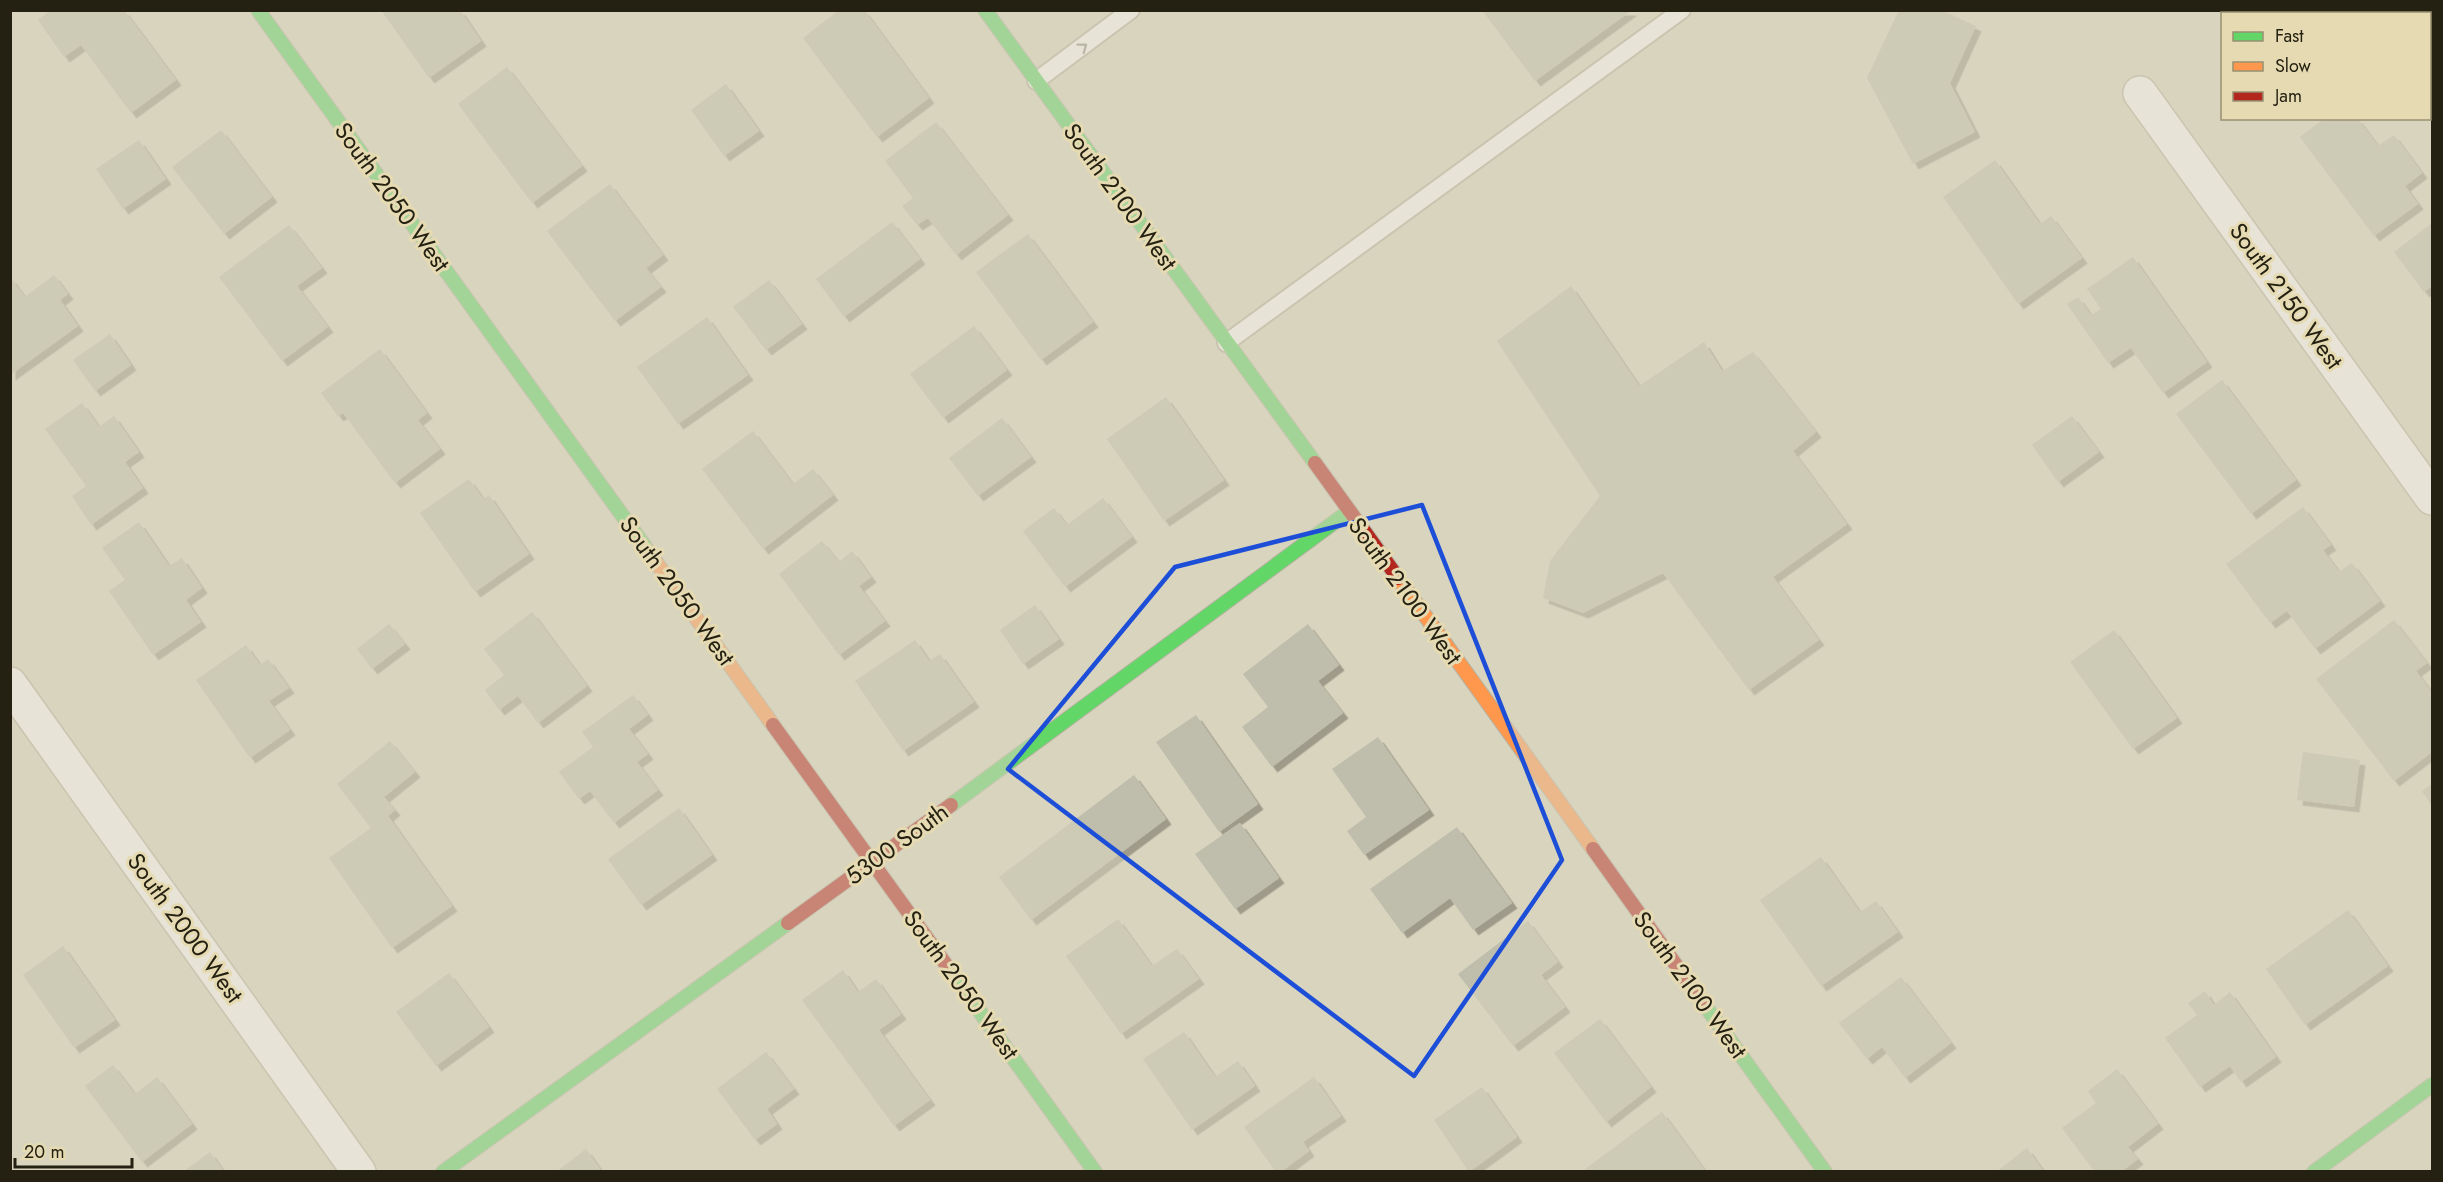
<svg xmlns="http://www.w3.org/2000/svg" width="2443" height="1182" font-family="Jost,sans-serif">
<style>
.building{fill:#bfbead;filter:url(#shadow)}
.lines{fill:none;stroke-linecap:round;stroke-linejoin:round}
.lane-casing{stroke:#b6b2a1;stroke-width:20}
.street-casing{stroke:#b6b2a1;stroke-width:36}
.fast-casing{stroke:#b6b2a1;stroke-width:16}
.slow-casing{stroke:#b6b2a1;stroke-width:16}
.jam-casing{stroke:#b6b2a1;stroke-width:16}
.lane{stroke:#f9f9f5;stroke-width:16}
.street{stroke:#f9f9f5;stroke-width:33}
.fast{stroke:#63d668;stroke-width:14}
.slow{stroke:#ff974d;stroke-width:14}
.jam{stroke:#b3261e;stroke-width:14}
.oneway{stroke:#9a988f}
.marked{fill:none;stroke:#1d4ed8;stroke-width:4.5;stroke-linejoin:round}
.labels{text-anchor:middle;stroke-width:6;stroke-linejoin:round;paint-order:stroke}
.street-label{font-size:24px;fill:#252112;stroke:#e5dab2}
</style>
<defs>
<filter id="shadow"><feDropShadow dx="5.5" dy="5.5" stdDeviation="0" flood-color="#0004"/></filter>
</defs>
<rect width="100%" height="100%" fill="#d9d4be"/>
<!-- building -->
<g class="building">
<polygon points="51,10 124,10 176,80 131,113 81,45 64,57 38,20"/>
<polygon points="381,10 460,10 481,41 429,78"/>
<polygon points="839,10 864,10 929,98 877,137 803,38"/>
<polygon points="1482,10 1632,10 1535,81"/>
<polygon points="1899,10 1941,10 1976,26 1950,83 1975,132 1913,164 1867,78"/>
<polygon points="2262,10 2369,10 2371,14 2263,14"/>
<polygon points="507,67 582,166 532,203 458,104"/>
<polygon points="726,84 759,131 724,156 691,110"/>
<polygon points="2325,118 2357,118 2378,146 2394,135 2422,173 2405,186 2418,204 2374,236 2300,137"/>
<polygon points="936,122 1008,215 956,255 928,218 917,225 902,206 913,198 885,161"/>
<polygon points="221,130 272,197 224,234 172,167"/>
<polygon points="139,140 166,179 123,209 96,169"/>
<polygon points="1995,160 2040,224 2051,216 2082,258 2018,304 1943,197"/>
<polygon points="610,184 663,255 646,268 661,287 615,321 547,231"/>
<polygon points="892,222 920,259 844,317 816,279"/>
<polygon points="2432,223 2432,286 2424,292 2394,252"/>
<polygon points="289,225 322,268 297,286 328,327 282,361 219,277"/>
<polygon points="1028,234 1093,322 1041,360 976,272"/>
<polygon points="2133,257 2207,362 2163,393 2131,348 2108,363 2067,304 2078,297 2091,315 2101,309 2087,289"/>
<polygon points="54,275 68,294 60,300 78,326 10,375 10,277 25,297"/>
<polygon points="769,280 802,324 766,350 733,307"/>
<polygon points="1571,286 1639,386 1704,342 1722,371 1753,352 1816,432 1793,451 1847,524 1773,577 1819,640 1749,690 1663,573 1583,613 1543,598 1550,561 1600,496 1497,341"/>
<polygon points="707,317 748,375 678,424 637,367"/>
<polygon points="974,326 1007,370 943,418 910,374"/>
<polygon points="110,334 131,365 95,391 73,360"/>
<polygon points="380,349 427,413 418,420 440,449 395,483 343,413 338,416 321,393"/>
<polygon points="2222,380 2296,480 2251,514 2176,414"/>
<polygon points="1166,397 1224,480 1164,521 1107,439"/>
<polygon points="82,403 99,427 114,416 139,452 125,462 143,488 91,525 72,496 86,486 45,429"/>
<polygon points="2072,416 2099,452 2058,482 2032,445"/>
<polygon points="1002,418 1031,457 978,496 949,458"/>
<polygon points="753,431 793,484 813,469 833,495 763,549 702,469"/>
<polygon points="469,479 483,499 489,495 529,554 475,592 420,513"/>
<polygon points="1103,498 1132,537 1065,587 1023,531 1054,508 1067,525"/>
<polygon points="2303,507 2331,545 2323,550 2339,572 2352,563 2380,601 2315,649 2287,611 2270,623 2226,564"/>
<polygon points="139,522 169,566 182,558 202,588 186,600 201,622 153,655 109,591 125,580 102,548"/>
<polygon points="822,541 839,562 852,551 871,577 859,586 885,621 839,655 779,574"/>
<polygon points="1035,605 1059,639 1023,664 1000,630"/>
<polygon points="532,612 587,686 538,723 518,696 499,710 485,690 504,675 484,649"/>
<polygon points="2394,620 2427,663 2416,671 2432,693 2432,752 2394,781 2316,679"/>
<polygon points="389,624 405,644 372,669 357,649"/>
<polygon points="1308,624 1339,665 1318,681 1343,713 1272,767 1242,727 1268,707 1243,674"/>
<polygon points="2114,630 2177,718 2133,749 2070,662"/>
<polygon points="915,640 929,661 940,654 974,702 903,751 855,681"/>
<polygon points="246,645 260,665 268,659 289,688 269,701 290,730 250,758 196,680"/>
<polygon points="633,695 648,715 629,729 648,754 637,762 658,790 614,823 590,791 579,799 559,772 593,747 582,732"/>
<polygon points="1196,715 1258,804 1219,832 1156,742"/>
<polygon points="1378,737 1429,810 1364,855 1347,831 1366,817 1332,769"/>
<polygon points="390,741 415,772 384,797 395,810 388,816 452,906 392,948 329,858 371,828 337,784"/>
<polygon points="2303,752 2360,760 2354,807 2297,800"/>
<polygon points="1134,775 1166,819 1031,920 999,877"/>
<polygon points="2432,784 2432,806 2422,791"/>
<polygon points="679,808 712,855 641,905 608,859"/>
<polygon points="1240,823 1279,878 1235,909 1195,854"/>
<polygon points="1457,827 1512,903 1473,930 1450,898 1402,933 1370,889"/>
<polygon points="1821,857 1860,912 1876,901 1898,932 1821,986 1760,900"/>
<polygon points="2348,910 2388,966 2305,1025 2266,969"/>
<polygon points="1118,919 1152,966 1177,949 1199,979 1121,1034 1066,956"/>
<polygon points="1528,921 1558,962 1541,975 1565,1007 1513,1046 1458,974"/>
<polygon points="63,946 115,1020 74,1048 23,975"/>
<polygon points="843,970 858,992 876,979 901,1014 879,1030 930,1100 894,1126 802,1000"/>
<polygon points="449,973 489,1027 436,1066 396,1012"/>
<polygon points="1901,977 1951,1043 1905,1078 1882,1047 1867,1059 1839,1023"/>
<polygon points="2205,991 2214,1005 2230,992 2276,1057 2241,1082 2230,1066 2200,1087 2165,1038 2197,1015 2188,1003"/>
<polygon points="1600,1019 1651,1087 1606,1122 1554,1053"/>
<polygon points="1184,1032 1215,1077 1238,1061 1255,1086 1192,1130 1143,1059"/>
<polygon points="766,1052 794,1089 767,1109 777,1124 755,1140 717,1089"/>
<polygon points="113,1065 135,1094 157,1077 192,1124 142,1162 85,1086"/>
<polygon points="2117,1069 2158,1124 2128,1147 2138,1159 2121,1172 2095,1172 2062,1128 2096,1103 2088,1091"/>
<polygon points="1314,1077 1341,1116 1303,1142 1309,1151 1281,1172 1276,1172 1244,1127"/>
<polygon points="1482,1087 1517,1137 1469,1172 1434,1120"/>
<polygon points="1662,1112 1706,1172 1587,1172 1585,1169"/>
<polygon points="2027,1148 2044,1172 1996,1172"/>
<polygon points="586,1149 602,1172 556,1172"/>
<polygon points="210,1152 224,1172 183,1172"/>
</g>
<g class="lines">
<!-- lane casing -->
<g class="lane-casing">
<g id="lane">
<polyline points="1036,81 1131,10"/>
<polyline points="1226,343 1682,10"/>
</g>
</g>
<!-- street casing -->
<g class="street-casing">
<g id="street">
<polyline points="2140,93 2432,498"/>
<polyline points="10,684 359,1172"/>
</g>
</g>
<!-- fast casing -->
<g class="fast-casing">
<g id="fast">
<polyline points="258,10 648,551"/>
<polyline points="985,10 1315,463"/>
<polyline points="951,805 1348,512"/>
<polyline points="947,966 1095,1172"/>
<polyline points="1701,1000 1825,1172"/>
<polyline points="443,1172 788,923"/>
<polyline points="2314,1172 2432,1085"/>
</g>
</g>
<!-- slow casing -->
<g class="slow-casing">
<g id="slow">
<polyline points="648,551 773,725"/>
<polyline points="1398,578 1593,849"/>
</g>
</g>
<!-- jam casing -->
<g class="jam-casing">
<g id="jam">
<polyline points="1315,463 1398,578"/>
<polyline points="773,725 947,966"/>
<polyline points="1593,849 1701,1000"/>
<polyline points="788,923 951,805"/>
</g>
</g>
<!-- lane -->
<use href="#lane" class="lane"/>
<!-- street -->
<use href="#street" class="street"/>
<!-- fast -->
<use href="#fast" class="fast"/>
<!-- slow -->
<use href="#slow" class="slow"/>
<!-- jam -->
<use href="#jam" class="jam"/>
</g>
<!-- one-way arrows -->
<defs><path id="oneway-chevron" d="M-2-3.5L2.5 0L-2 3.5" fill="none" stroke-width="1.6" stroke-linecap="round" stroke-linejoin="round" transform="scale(1.5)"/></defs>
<use class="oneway" href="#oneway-chevron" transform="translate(1083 47) rotate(-37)"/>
<!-- marked area -->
<path d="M0 0H2443V1182H0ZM 1422,505 L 1562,860 L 1414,1076 L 1008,769 L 1175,567 Z" fill="#d9d4be" fill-opacity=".55" fill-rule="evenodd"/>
<path class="marked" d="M 1422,505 L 1562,860 L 1414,1076 L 1008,769 L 1175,567 Z"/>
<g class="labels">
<!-- street labels -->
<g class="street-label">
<text transform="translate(392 197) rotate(54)" y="8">South 2050 West</text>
<text transform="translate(1120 197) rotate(54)" y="8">South 2100 West</text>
<text transform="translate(2286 296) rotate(54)" y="8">South 2150 West</text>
<text transform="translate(677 591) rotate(54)" y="8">South 2050 West</text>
<text transform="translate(1405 591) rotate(54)" y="8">South 2100 West</text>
<text transform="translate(897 844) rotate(-36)" y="8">5300 South</text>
<text transform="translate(185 928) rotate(54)" y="8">South 2000 West</text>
<text transform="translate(961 985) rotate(54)" y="8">South 2050 West</text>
<text transform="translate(1690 985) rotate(54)" y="8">South 2100 West</text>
</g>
</g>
<!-- border -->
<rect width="2443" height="1182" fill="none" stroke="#252112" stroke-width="24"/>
<!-- legend -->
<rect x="2221" y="12" width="210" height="108" fill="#e5dab2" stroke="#989072" stroke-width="1.5"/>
<rect x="2233" y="32" width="30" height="9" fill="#63d668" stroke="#989072" stroke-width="1.5"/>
<text x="2275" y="42" font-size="18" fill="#252112">Fast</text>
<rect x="2233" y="62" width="30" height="9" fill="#ff974d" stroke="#989072" stroke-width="1.5"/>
<text x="2275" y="72" font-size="18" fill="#252112">Slow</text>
<rect x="2233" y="92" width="30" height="9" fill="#b3261e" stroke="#989072" stroke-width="1.5"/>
<text x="2275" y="102" font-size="18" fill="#252112">Jam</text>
<!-- scale -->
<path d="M15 1158v9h117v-9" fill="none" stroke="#252112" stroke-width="3"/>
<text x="24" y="1158" font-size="18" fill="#252112" stroke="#e5dab2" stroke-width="4.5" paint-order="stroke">20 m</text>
</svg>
